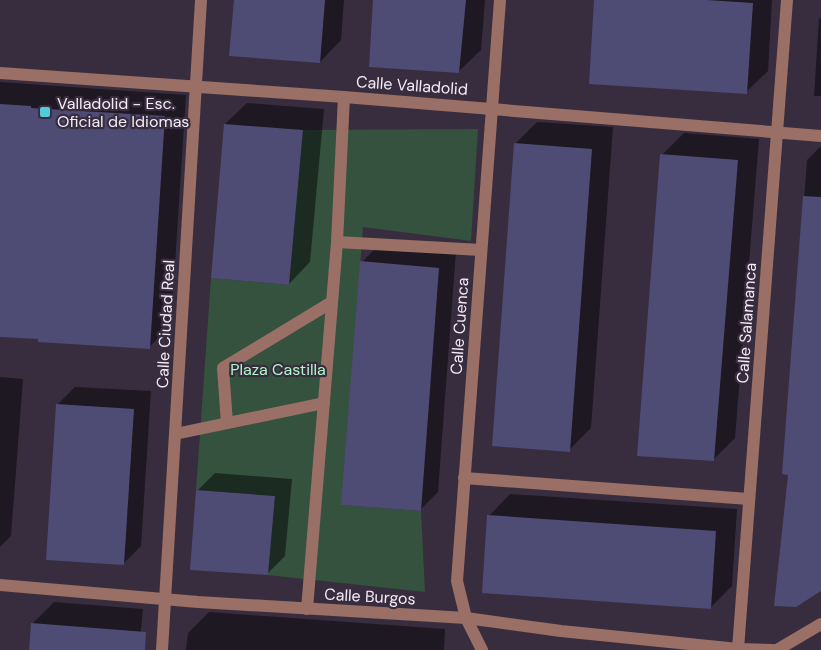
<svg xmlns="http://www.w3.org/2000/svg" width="821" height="650" font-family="'DM Sans',sans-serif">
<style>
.green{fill:#34523e}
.shadow{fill:#0007}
.building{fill:#4e4b75}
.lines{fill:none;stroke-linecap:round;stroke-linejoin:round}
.street{stroke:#9a6f65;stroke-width:12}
.poi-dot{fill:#54cadd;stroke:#382d3e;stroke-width:2}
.labels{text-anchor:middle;stroke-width:4.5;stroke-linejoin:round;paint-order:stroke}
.street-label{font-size:16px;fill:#f2ebf6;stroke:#382d3e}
.poi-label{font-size:16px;fill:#f2ebf6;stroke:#382d3e;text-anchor:start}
.park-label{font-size:16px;fill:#aff8c7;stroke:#382d3e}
</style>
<rect width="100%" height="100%" fill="#382d3e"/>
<!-- green -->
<polygon class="green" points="478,129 471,241 363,227 342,505 421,511 425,592 268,575 275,496 196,490 211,278 289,285 303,130"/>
<!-- shadow -->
<g class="shadow">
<polygon points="235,0 344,0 341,40 320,62"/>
<polygon points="375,0 485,0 481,50 459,71"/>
<polygon points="596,0 772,0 768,71 746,92"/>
<polygon points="821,17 821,96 814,96 819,19"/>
<polygon points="0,82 186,95 171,326 149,347 0,336"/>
<polygon points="247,103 324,109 310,262 289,284 225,124"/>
<polygon points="537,122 613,127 591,428 569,450 515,144"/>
<polygon points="684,133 759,139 735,438 713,460 662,155"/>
<polygon points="821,146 821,589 789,473 784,473 807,160"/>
<polygon points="380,244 456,251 438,492 420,510 362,262"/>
<polygon points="0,377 23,379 11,536 0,547"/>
<polygon points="75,387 151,391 141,546 123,564 58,404"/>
<polygon points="215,473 292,479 285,556 268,573 197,491"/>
<polygon points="510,494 737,509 732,586 710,608 489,516"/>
<polygon points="54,602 143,609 139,650 30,650 32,624"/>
<polygon points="209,612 445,629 444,650 186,650 188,633"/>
</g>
<!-- building -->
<g class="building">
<polygon points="234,0 325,0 320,63 229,56"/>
<polygon points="373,0 466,0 459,73 369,67"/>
<polygon points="594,0 707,0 753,3 747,94 589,84"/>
<polygon points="0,104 31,106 31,108 165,116 150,349 38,342 38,339 0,337"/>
<polygon points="224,124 303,130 289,285 211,278"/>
<polygon points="514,143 592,149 570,452 492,446"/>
<polygon points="660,154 738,160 714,461 637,456"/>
<polygon points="803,196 821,197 821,591 796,607 774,606 788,475 782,474"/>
<polygon points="360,261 439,268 421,511 341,505"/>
<polygon points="56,404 134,409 124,565 46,560"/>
<polygon points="196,490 275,496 268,575 190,570"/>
<polygon points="487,515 716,531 711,609 482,593"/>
<polygon points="31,623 146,632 145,650 29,650"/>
</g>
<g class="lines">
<!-- street -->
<g class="street">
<polyline points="0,73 344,97 821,136"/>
<polyline points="337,242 481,250"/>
<polyline points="227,423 223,368 332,302"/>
<polyline points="175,434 324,403"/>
<polyline points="464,478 749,499"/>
<polyline points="0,585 198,602 466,618 561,631 738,649 773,650"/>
<polyline points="307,609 337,242 344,97"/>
<polyline points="738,649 787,0"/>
<polyline points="162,650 201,0"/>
<polyline points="482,650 466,618 457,581 500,0"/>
<polyline points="777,650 821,624"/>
</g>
</g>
<!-- markers -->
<rect class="poi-dot" x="39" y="106" width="12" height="12" rx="3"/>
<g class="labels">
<!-- street labels -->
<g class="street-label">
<text transform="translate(412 85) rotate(4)" y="6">Calle Valladolid</text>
<text transform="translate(746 323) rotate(-86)" y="6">Calle Salamanca</text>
<text transform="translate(165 324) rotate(-87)" y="6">Calle Ciudad Real</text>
<text transform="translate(459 326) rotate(-86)" y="6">Calle Cuenca</text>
<text transform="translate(370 596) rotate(3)" y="6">Calle Burgos</text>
</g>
<!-- poi labels -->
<g class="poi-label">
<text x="57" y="109">Valladolid - Esc.<tspan x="57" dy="18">Oficial de Idiomas</tspan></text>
</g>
<!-- park labels -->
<g class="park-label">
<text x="278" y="375">Plaza Castilla</text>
</g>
</g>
</svg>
